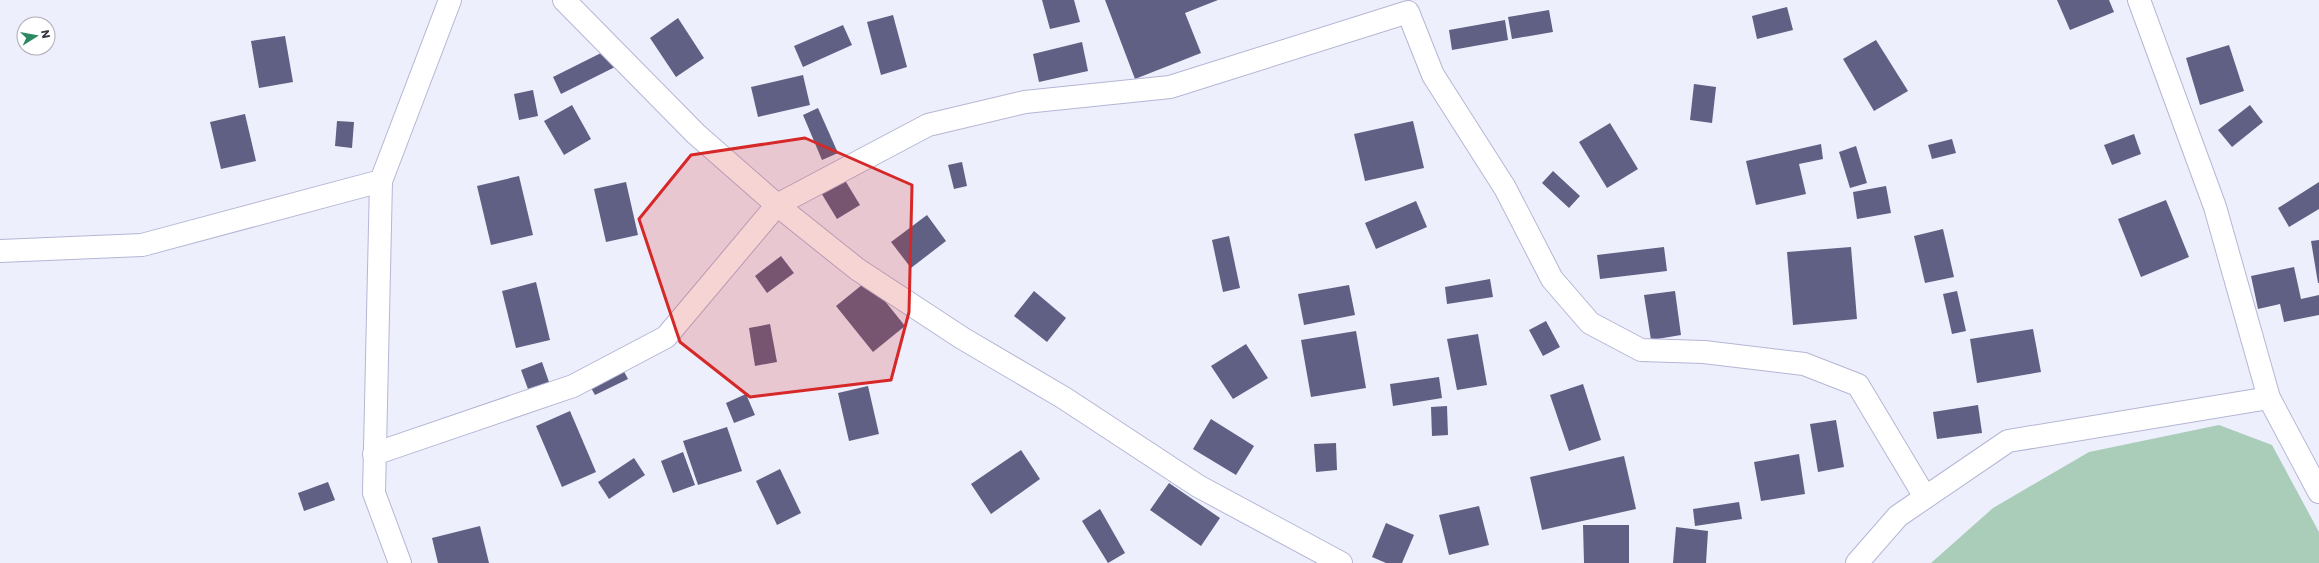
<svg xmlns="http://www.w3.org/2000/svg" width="2319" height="563" font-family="Poppins,sans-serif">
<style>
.green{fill:#a9cdb9}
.building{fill:#5f6083}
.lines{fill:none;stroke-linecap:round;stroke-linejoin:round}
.minor-casing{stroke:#b4b6d5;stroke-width:24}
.minor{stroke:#fff;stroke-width:22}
.marked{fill:#d62828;fill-opacity:0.2;stroke:#d62828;stroke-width:3;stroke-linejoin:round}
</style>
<rect width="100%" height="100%" fill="#eeeffc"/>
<!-- green -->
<polygon class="green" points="2219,425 2272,445 2319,532 2319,563 1931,563 1993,508 2089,452"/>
<!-- building -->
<g class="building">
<polygon points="1042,0 1074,0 1080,22 1050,29"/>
<polygon points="1105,0 1218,0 1185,13 1201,53 1135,79"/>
<polygon points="2057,0 2109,0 2114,12 2070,30"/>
<polygon points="1787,7 1793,30 1757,39 1752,16"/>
<polygon points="1549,10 1553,32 1512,39 1508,17"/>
<polygon points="893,15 907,67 881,75 867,22"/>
<polygon points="678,18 704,58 676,77 650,38"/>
<polygon points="1505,20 1508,40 1452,50 1449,30"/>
<polygon points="843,25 852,45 803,67 794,46"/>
<polygon points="285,36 293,82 259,88 251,41"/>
<polygon points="1876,40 1908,91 1874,111 1843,59"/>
<polygon points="1082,42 1088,71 1039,82 1033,54"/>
<polygon points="2229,45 2244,91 2200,105 2186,58"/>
<polygon points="609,49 617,66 561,94 553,77"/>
<polygon points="803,75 810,105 758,117 751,87"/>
<polygon points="1694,84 1716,87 1712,123 1690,120"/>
<polygon points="533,90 538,116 519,120 514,94"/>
<polygon points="572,105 591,139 564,155 544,121"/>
<polygon points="2250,105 2263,122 2232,147 2218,130"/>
<polygon points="818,108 838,153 822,160 803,115"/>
<polygon points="245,114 256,161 221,169 210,122"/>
<polygon points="337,121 354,122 352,148 335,146"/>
<polygon points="1413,121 1424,168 1365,181 1354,134"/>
<polygon points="1610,123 1638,169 1607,188 1579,142"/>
<polygon points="2134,134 2141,154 2112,165 2104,145"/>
<polygon points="1952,139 1956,153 1932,159 1928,145"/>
<polygon points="1821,144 1823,159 1799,164 1806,194 1756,205 1746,161"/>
<polygon points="1856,146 1867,183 1850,188 1839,152"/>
<polygon points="962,162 967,186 954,189 948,165"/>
<polygon points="1553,171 1580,196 1569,208 1542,183"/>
<polygon points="519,176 533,235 491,245 477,186"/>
<polygon points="843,177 860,205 837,219 820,191"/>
<polygon points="626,182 638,235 606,242 594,189"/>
<polygon points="2319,182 2319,209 2289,227 2278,208"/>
<polygon points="1886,186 1891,213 1857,219 1853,192"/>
<polygon points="2166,200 2189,257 2141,277 2118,219"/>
<polygon points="1416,201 1427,227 1376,249 1365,223"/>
<polygon points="927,215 946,241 911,268 891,242"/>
<polygon points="1943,229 1954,277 1925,283 1914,236"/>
<polygon points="1229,236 1240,288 1223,292 1212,240"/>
<polygon points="2319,240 2319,283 2318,283 2311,241"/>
<polygon points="1664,247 1667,271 1600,279 1597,255"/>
<polygon points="1851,247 1857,319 1793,325 1787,252"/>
<polygon points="781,256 794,273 767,293 755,276"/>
<polygon points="2294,267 2301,299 2319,295 2319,315 2284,322 2280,304 2258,309 2251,276"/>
<polygon points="1490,279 1493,297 1447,304 1445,287"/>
<polygon points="868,280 905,326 873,352 836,306"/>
<polygon points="536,282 550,340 516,348 502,291"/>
<polygon points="1349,285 1355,315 1304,325 1298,294"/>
<polygon points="1034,291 1066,318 1047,342 1014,316"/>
<polygon points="1675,291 1681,335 1651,340 1644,295"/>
<polygon points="1957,291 1966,331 1952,334 1943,294"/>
<polygon points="1546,321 1560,347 1543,356 1529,330"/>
<polygon points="770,324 777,362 755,366 749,328"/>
<polygon points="2033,329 2041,372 1977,383 1970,339"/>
<polygon points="1356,331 1366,388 1311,397 1301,340"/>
<polygon points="1478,334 1487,385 1457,390 1447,339"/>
<polygon points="1246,344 1268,378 1233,399 1211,366"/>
<polygon points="542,362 549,382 528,389 521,370"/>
<polygon points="619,362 628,379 595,395 586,379"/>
<polygon points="1439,377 1442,398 1393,406 1390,384"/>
<polygon points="1583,384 1601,440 1569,451 1550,395"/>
<polygon points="868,386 879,434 849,441 838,393"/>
<polygon points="746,394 755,415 734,423 726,403"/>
<polygon points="1978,405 1982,433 1937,439 1933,412"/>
<polygon points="1447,406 1448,435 1432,436 1431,407"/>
<polygon points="570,411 596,472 562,487 536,426"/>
<polygon points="1211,419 1254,446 1236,475 1193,449"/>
<polygon points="1836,420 1844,467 1818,472 1810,424"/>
<polygon points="727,427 742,471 698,485 683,441"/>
<polygon points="1336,443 1337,470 1316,472 1314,444"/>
<polygon points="1021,450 1040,479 991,514 971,484"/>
<polygon points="683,452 695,485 673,493 661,461"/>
<polygon points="1799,454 1805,494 1761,501 1754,462"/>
<polygon points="1624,456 1636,509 1542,530 1530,477"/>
<polygon points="634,458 645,475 609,499 598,482"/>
<polygon points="780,469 801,513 777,525 756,481"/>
<polygon points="328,482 335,500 304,511 298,493"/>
<polygon points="1169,483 1220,518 1201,546 1150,510"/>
<polygon points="1739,502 1742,519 1695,526 1693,509"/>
<polygon points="1479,506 1489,545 1449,555 1439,515"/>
<polygon points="1100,509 1125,553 1108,563 1082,521"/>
<polygon points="1386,523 1414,535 1402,563 1386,563 1372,557"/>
<polygon points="1583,525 1629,525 1629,563 1584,563"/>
<polygon points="480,526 489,563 438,563 432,538"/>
<polygon points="1676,527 1708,531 1706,563 1673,563"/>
</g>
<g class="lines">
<!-- minor casing -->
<g class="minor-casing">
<g id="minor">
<polyline points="564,0 696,134 777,205 857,269 962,338 1064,398 1198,486 1341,563"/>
<polyline points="2139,0 2215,207 2269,398 2319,492"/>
<polyline points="381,181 374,493 400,563"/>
<polyline points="0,251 142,245 381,181 450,0"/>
<polyline points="374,454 573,386 666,337 777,205 928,125 1025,102 1170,87 1408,12 1433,75 1505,188 1552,279 1590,323 1641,350 1704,352 1804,364 1858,385 1925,497"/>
<polyline points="1857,563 1898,516 2008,441 2269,398"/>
</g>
</g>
<!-- minor -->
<use href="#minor" class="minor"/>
</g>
<!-- marked area -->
<path class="marked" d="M 805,138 L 912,185 L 909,312 L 891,380 L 750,397 L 680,342 L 639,219 L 691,155 Z"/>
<!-- north arrow -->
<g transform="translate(36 36) rotate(79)"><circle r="19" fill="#ffffff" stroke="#aeaeb3"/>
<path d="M0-3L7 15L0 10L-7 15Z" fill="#2b8961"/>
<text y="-6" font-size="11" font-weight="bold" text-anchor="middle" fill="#343541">N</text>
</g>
</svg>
